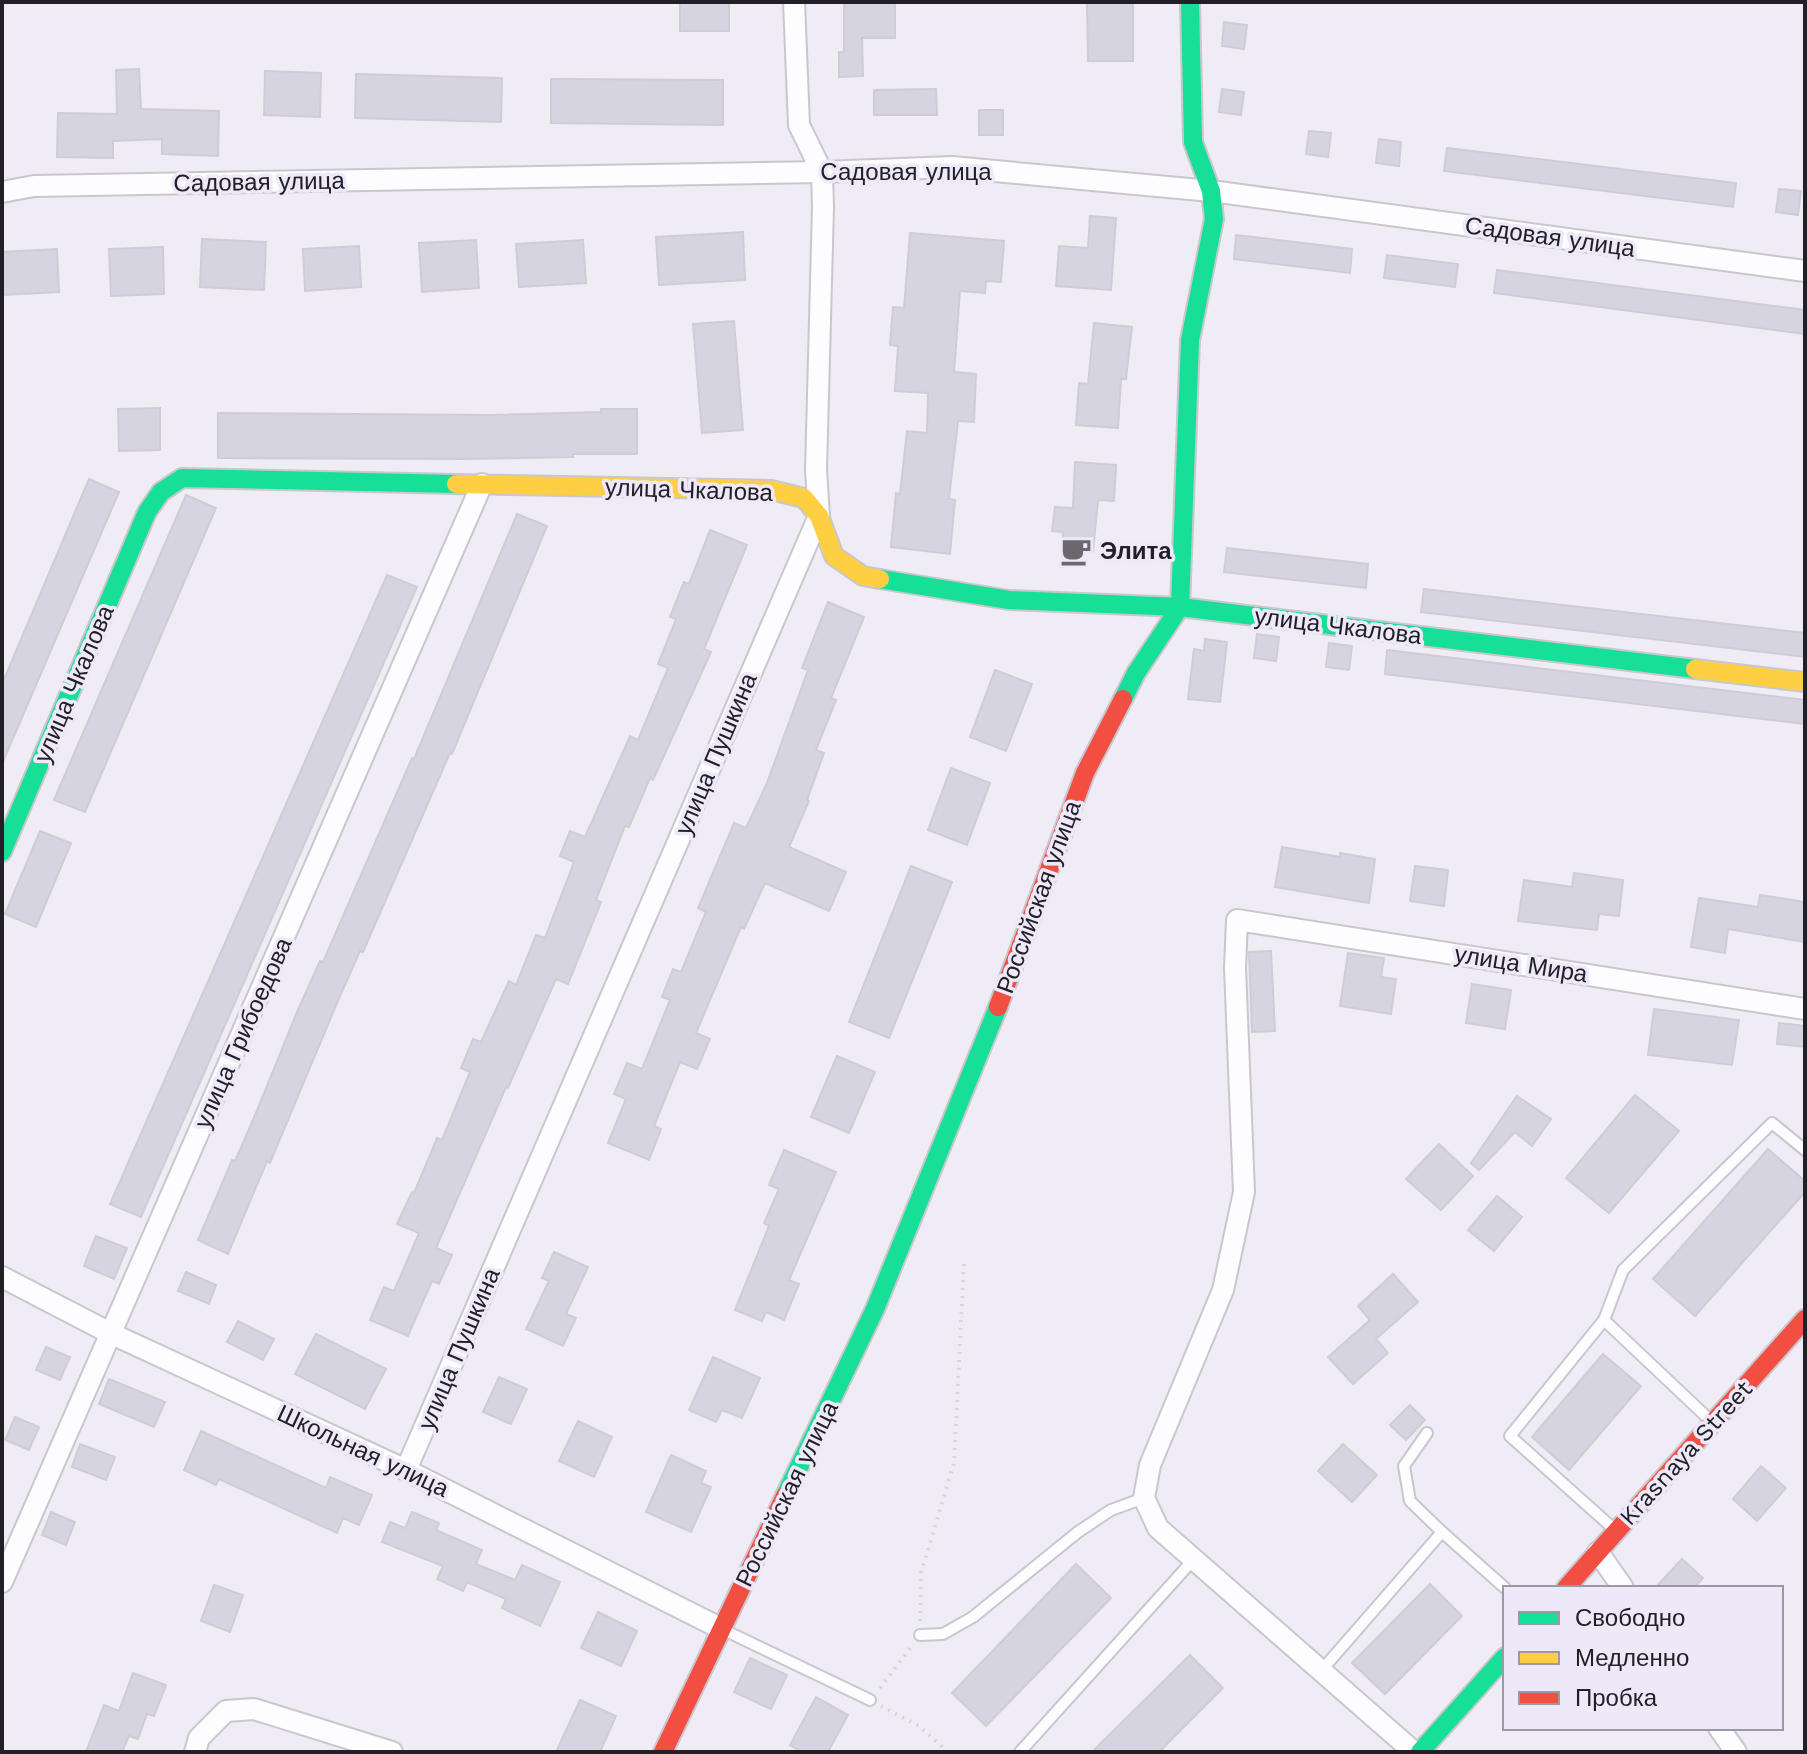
<svg xmlns="http://www.w3.org/2000/svg" width="1807" height="1754" font-family="'Work Sans',sans-serif">
<style>
.building{fill:#d7d4e1;stroke:#cfcdd3;stroke-width:2}
.lines{fill:none;stroke-linecap:round;stroke-linejoin:round}
.lane-casing{stroke:#c9c7ce;stroke-width:14}
.street-casing{stroke:#c9c7ce;stroke-width:24}
.fast-casing{stroke:#c9c7ce;stroke-width:22}
.slow-casing{stroke:#c9c7ce;stroke-width:22}
.jam-casing{stroke:#c9c7ce;stroke-width:22}
.path{stroke:#d6d6d8;stroke-width:4;stroke-dasharray:2 6;stroke-linecap:butt}
.lane{stroke:#fdfcfe;stroke-width:10}
.street{stroke:#fdfcfe;stroke-width:20}
.fast{stroke:#16e098;stroke-width:18}
.slow{stroke:#ffcf43;stroke-width:18}
.jam{stroke:#f24e42;stroke-width:18}
.labels{text-anchor:middle;stroke-width:7;stroke-linejoin:round;paint-order:stroke}
.street-label{font-size:24px;fill:#222026;stroke:#eee9f9}
.poi-label{font-size:24px;font-weight:bold;fill:#222026;stroke:#eee9f9;text-anchor:start}
</style>
<rect width="100%" height="100%" fill="#efecf6"/>
<!-- building -->
<g class="building">
<rect x="680" y="2" width="49" height="29"/>
<polygon points="844,2 895,2 895,38 862,38 863,76 839,77 839,52 844,52"/>
<polygon points="1087,2 1133,2 1133,61 1088,61"/>
<polygon points="1224,22 1247,25 1244,49 1222,46"/>
<polygon points="139,69 141,109 219,111 218,156 162,154 162,139 113,141 113,158 57,157 58,113 117,114 116,70"/>
<polygon points="265,71 321,73 320,117 264,115"/>
<polygon points="356,74 502,78 501,122 355,118"/>
<polygon points="551,79 723,80 723,125 551,123"/>
<polygon points="936,89 937,115 874,115 874,90"/>
<polygon points="1222,89 1244,92 1241,115 1219,112"/>
<rect x="979" y="110" width="24" height="25"/>
<polygon points="1309,131 1331,133 1328,157 1306,154"/>
<polygon points="1379,139 1401,142 1399,166 1376,163"/>
<polygon points="1447,148 1736,183 1733,207 1444,171"/>
<polygon points="1779,189 1801,191 1798,215 1776,212"/>
<polygon points="1090,216 1116,218 1111,290 1056,286 1059,246 1088,248"/>
<polygon points="743,232 745,280 659,285 656,237"/>
<polygon points="910,233 1004,241 1001,282 986,281 985,293 960,291 954,372 976,374 974,422 958,421 949,499 955,500 950,554 891,547 896,493 900,494 907,431 927,433 928,393 895,391 898,346 890,345 893,307 904,308"/>
<polygon points="1236,235 1352,249 1350,273 1234,259"/>
<polygon points="202,239 266,242 264,290 200,287"/>
<polygon points="476,240 479,288 422,292 419,243"/>
<polygon points="583,240 586,283 519,287 516,244"/>
<polygon points="359,246 361,287 305,291 303,249"/>
<polygon points="163,247 164,294 111,296 109,249"/>
<polygon points="57,249 59,292 2,295 2,252"/>
<polygon points="1387,255 1458,264 1455,287 1384,278"/>
<polygon points="1497,270 1805,310 1805,334 1494,293"/>
<polygon points="734,321 743,430 702,433 693,324"/>
<polygon points="1094,323 1132,327 1126,379 1121,379 1118,428 1076,425 1079,383 1088,384"/>
<polygon points="160,408 160,450 119,451 118,409"/>
<polygon points="601,409 637,409 637,454 573,454 573,457 465,459 218,458 218,413 490,415 601,412"/>
<polygon points="1075,462 1116,465 1114,501 1098,500 1093,552 1062,549 1063,532 1052,531 1055,507 1073,508"/>
<polygon points="89,479 119,492 2,764 2,684"/>
<polygon points="186,495 216,508 85,812 54,800"/>
<polygon points="517,514 547,526 452,754 450,753 363,952 360,951 337,1003 270,1163 267,1161 228,1254 198,1240 232,1160 235,1161 253,1120 297,1012 320,961 323,962 412,758 414,759"/>
<polygon points="710,530 747,545 704,649 711,652 653,780 650,778 629,827 625,826 596,900 601,902 568,984 556,979 508,1088 506,1087 436,1248 452,1255 439,1284 432,1281 408,1336 370,1320 384,1287 394,1291 419,1233 397,1224 412,1192 414,1193 437,1138 442,1140 470,1072 461,1068 473,1039 481,1042 509,981 516,985 536,935 545,938 574,862 560,856 570,831 585,837 630,736 638,740 668,668 658,664 676,619 670,617 684,582 689,584"/>
<polygon points="1227,548 1368,564 1366,588 1224,572"/>
<polygon points="387,575 417,587 141,1217 110,1204"/>
<polygon points="1424,589 1805,633 1805,657 1421,612"/>
<polygon points="828,602 864,617 831,698 836,700 816,750 824,753 807,800 809,801 789,847 846,872 829,911 765,883 744,929 741,927 696,1033 710,1039 697,1069 680,1062 654,1126 661,1129 649,1160 608,1143 626,1099 614,1094 627,1063 642,1069 670,1000 662,997 673,969 681,972 706,912 698,908 734,823 746,828 767,783 808,670 802,668"/>
<polygon points="1257,634 1279,637 1276,661 1254,658"/>
<polygon points="1205,639 1227,642 1220,702 1188,699 1194,649 1204,651"/>
<polygon points="1329,643 1352,646 1349,670 1326,667"/>
<polygon points="1387,650 1805,700 1805,724 1385,674"/>
<polygon points="995,670 1032,684 1006,751 970,737"/>
<polygon points="951,768 990,783 967,845 928,830"/>
<polygon points="40,831 71,843 36,927 5,914"/>
<polygon points="1282,847 1340,857 1340,853 1375,859 1369,903 1275,887"/>
<polygon points="911,866 952,882 889,1038 849,1022"/>
<polygon points="1415,866 1448,870 1444,906 1410,901"/>
<polygon points="1574,873 1623,880 1619,916 1599,914 1597,930 1518,921 1524,880 1572,887"/>
<polygon points="1760,895 1805,902 1805,942 1728,929 1725,953 1691,947 1699,898 1758,907"/>
<polygon points="1271,951 1275,1031 1252,1032 1249,952"/>
<polygon points="1348,953 1384,958 1381,977 1396,979 1391,1014 1340,1006"/>
<polygon points="1472,984 1511,990 1505,1029 1466,1023"/>
<polygon points="1654,1009 1739,1020 1732,1065 1648,1055"/>
<polygon points="1779,1023 1805,1026 1805,1047 1777,1044"/>
<polygon points="837,1056 875,1072 849,1133 811,1117"/>
<polygon points="1635,1095 1679,1131 1609,1213 1566,1178"/>
<polygon points="1517,1096 1551,1119 1532,1146 1515,1132 1479,1170 1471,1163"/>
<polygon points="1439,1144 1473,1176 1441,1210 1406,1179"/>
<polygon points="1768,1149 1805,1181 1805,1192 1695,1316 1653,1279"/>
<polygon points="784,1150 836,1172 789,1280 799,1284 784,1320 766,1312 762,1321 735,1310 769,1226 764,1223 779,1189 769,1185"/>
<polygon points="1497,1196 1522,1217 1494,1251 1468,1230"/>
<polygon points="96,1236 127,1248 114,1279 84,1266"/>
<polygon points="554,1252 588,1267 566,1314 576,1318 563,1346 526,1329 549,1281 542,1278"/>
<polygon points="186,1272 216,1285 209,1304 178,1291"/>
<polygon points="1393,1274 1418,1302 1376,1339 1388,1353 1353,1384 1328,1357 1370,1320 1358,1306"/>
<polygon points="238,1321 274,1339 263,1360 227,1342"/>
<polygon points="316,1334 386,1369 365,1409 295,1374"/>
<polygon points="46,1347 70,1357 60,1380 36,1370"/>
<polygon points="1603,1354 1641,1386 1569,1470 1532,1437"/>
<polygon points="713,1357 760,1378 742,1418 722,1410 716,1422 689,1410"/>
<polygon points="499,1377 527,1389 511,1424 483,1412"/>
<polygon points="109,1379 165,1402 154,1427 99,1404"/>
<polygon points="1410,1405 1425,1420 1406,1440 1390,1425"/>
<polygon points="15,1417 39,1427 29,1450 5,1440"/>
<polygon points="578,1421 612,1437 594,1477 559,1461"/>
<polygon points="201,1431 326,1488 330,1477 372,1495 359,1525 343,1518 337,1533 219,1479 216,1485 184,1470"/>
<polygon points="80,1444 115,1457 106,1480 72,1467"/>
<polygon points="1343,1444 1377,1475 1352,1502 1318,1471"/>
<polygon points="671,1455 706,1471 701,1483 711,1487 691,1532 646,1512"/>
<polygon points="1761,1466 1786,1488 1757,1521 1733,1499"/>
<polygon points="51,1512 75,1522 66,1545 42,1535"/>
<polygon points="412,1512 439,1523 436,1530 482,1550 476,1564 515,1580 522,1565 560,1582 540,1626 502,1608 506,1599 467,1582 463,1591 437,1579 443,1566 382,1542 390,1522 405,1528"/>
<polygon points="1682,1559 1703,1578 1694,1588 1655,1588"/>
<polygon points="1076,1564 1111,1598 986,1726 952,1693"/>
<polygon points="1430,1584 1462,1616 1385,1694 1352,1663"/>
<polygon points="214,1585 243,1595 230,1632 201,1621"/>
<polygon points="598,1612 637,1631 621,1666 581,1648"/>
<polygon points="1190,1655 1223,1688 1159,1752 1092,1752"/>
<polygon points="750,1658 787,1675 771,1709 734,1692"/>
<polygon points="133,1673 166,1685 154,1716 147,1714 138,1739 129,1736 122,1752 86,1752 104,1705 119,1711"/>
<polygon points="816,1697 848,1715 828,1752 802,1752 790,1745"/>
<polygon points="580,1700 616,1716 600,1752 556,1752"/>
</g>
<g class="lines">
<!-- lane casing -->
<g class="lane-casing">
<g id="lane">
<polyline points="1604,1320 1510,1436 1615,1530"/>
<polyline points="1711,1421 1604,1320 1623,1270 1772,1123 1805,1150"/>
<polyline points="1442,1532 1505,1588"/>
<polyline points="724,1630 870,1700"/>
<polyline points="920,1635 943,1634 973,1617 1078,1532 1111,1510 1144,1498"/>
<polyline points="1321,1671 1442,1532 1410,1501 1404,1466 1427,1433"/>
<polyline points="1020,1752 1194,1559"/>
</g>
</g>
<!-- street casing -->
<g class="street-casing">
<g id="street">
<polyline points="2,192 34,186 822,172 952,167 1211,191 1805,271"/>
<polyline points="2,1277 112,1334 406,1470 722,1629"/>
<polyline points="406,1470 819,516 816,470 823,207 822,172 799,125 794,2"/>
<polyline points="1598,1552 1623,1588"/>
<polyline points="2,1582 482,484"/>
<polyline points="1719,1728 1736,1752"/>
<polyline points="195,1752 199,1738 226,1711 254,1709 392,1752"/>
<polyline points="1414,1752 1158,1528 1144,1498 1150,1465 1223,1290 1244,1192 1235,968 1237,920 1805,1009"/>
</g>
</g>
<!-- fast casing -->
<g class="fast-casing">
<g id="fast">
<polyline points="880,579 1009,600 1180,607 1695,669"/>
<polyline points="1123,699 1136,673 1180,607 1190,340 1214,219 1211,191 1193,142 1190,2"/>
<polyline points="2,852 147,512 161,492 182,478 456,484"/>
<polyline points="785,1496 875,1309 998,1007"/>
<polyline points="1420,1752 1505,1657"/>
</g>
</g>
<!-- slow casing -->
<g class="slow-casing">
<g id="slow">
<polyline points="456,484 771,490 804,498 819,516 834,556 863,576 880,579"/>
<polyline points="1695,669 1805,682"/>
</g>
</g>
<!-- jam casing -->
<g class="jam-casing">
<g id="jam">
<polyline points="998,1007 1085,773 1123,699"/>
<polyline points="1566,1588 1805,1319"/>
<polyline points="663,1752 785,1496"/>
</g>
</g>
<!-- path -->
<g class="path">
<polyline points="920,1621 921,1573 954,1463 964,1263"/>
<polyline points="880,1688 911,1647"/>
<polyline points="881,1706 919,1726 948,1752"/>
</g>
<!-- lane -->
<use href="#lane" class="lane"/>
<!-- street -->
<use href="#street" class="street"/>
<!-- fast -->
<use href="#fast" class="fast"/>
<!-- slow -->
<use href="#slow" class="slow"/>
<!-- jam -->
<use href="#jam" class="jam"/>
</g>
<!-- icons -->
<defs>
<g id="cafe-bare" transform="scale(2.4)"><path d="M-5.5-4.5H6V0H3Q3 3.5 0 3.5H-2.5Q-5.5 3.5-5.5 0ZM3-3.2v2h1.7v-2ZM-6 4.5H4V6H-6Z" fill="#6a676f" stroke="#eee9f9" stroke-width="2.5" paint-order="stroke"/></g>
</defs>
<g fill-rule="evenodd">
<use href="#cafe-bare" x="1076" y="551"/>
</g>
<g class="labels">
<!-- street labels -->
<g class="street-label">
<text x="906" y="180">Садовая улица</text>
<text transform="translate(259 182) rotate(-1)" y="8">Садовая улица</text>
<text transform="translate(1550 237) rotate(8)" y="8">Садовая улица</text>
<text transform="translate(689 490) rotate(2)" y="8">улица Чкалова</text>
<text transform="translate(1338 626) rotate(7)" y="8">улица Чкалова</text>
<text transform="translate(74 684) rotate(-67)" y="8">улица Чкалова</text>
<text transform="translate(716 754) rotate(-67)" y="8">улица Пушкина</text>
<text transform="translate(1039 897) rotate(-70)" y="8">Российская улица</text>
<text transform="translate(1521 964) rotate(9)" y="8">улица Мира</text>
<text transform="translate(243 1033) rotate(-66)" y="8">улица Грибоедова</text>
<text transform="translate(459 1349) rotate(-67)" y="8">улица Пушкина</text>
<text transform="translate(363 1451) rotate(25)" y="8">Школьная улица</text>
<text transform="translate(1686 1453) rotate(-48)" y="8">Krasnaya Street</text>
<text transform="translate(787 1494) rotate(-64)" y="8">Российская улица</text>
</g>
<!-- poi labels -->
<g class="poi-label">
<text x="1100" y="559">Элита</text>
</g>
</g>
<!-- border -->
<rect width="1807" height="1754" fill="none" stroke="#222026" stroke-width="8"/>
<!-- legend -->
<rect x="1503" y="1586" width="280" height="144" fill="#eee9f9" stroke="#9c99a5" stroke-width="2"/>
<rect x="1519" y="1612" width="40" height="12" fill="#16e098" stroke="#9c99a5" stroke-width="2"/>
<text x="1575" y="1626" font-size="24" fill="#222026">Свободно</text>
<rect x="1519" y="1652" width="40" height="12" fill="#ffcf43" stroke="#9c99a5" stroke-width="2"/>
<text x="1575" y="1666" font-size="24" fill="#222026">Медленно</text>
<rect x="1519" y="1692" width="40" height="12" fill="#f24e42" stroke="#9c99a5" stroke-width="2"/>
<text x="1575" y="1706" font-size="24" fill="#222026">Пробка</text>
</svg>
